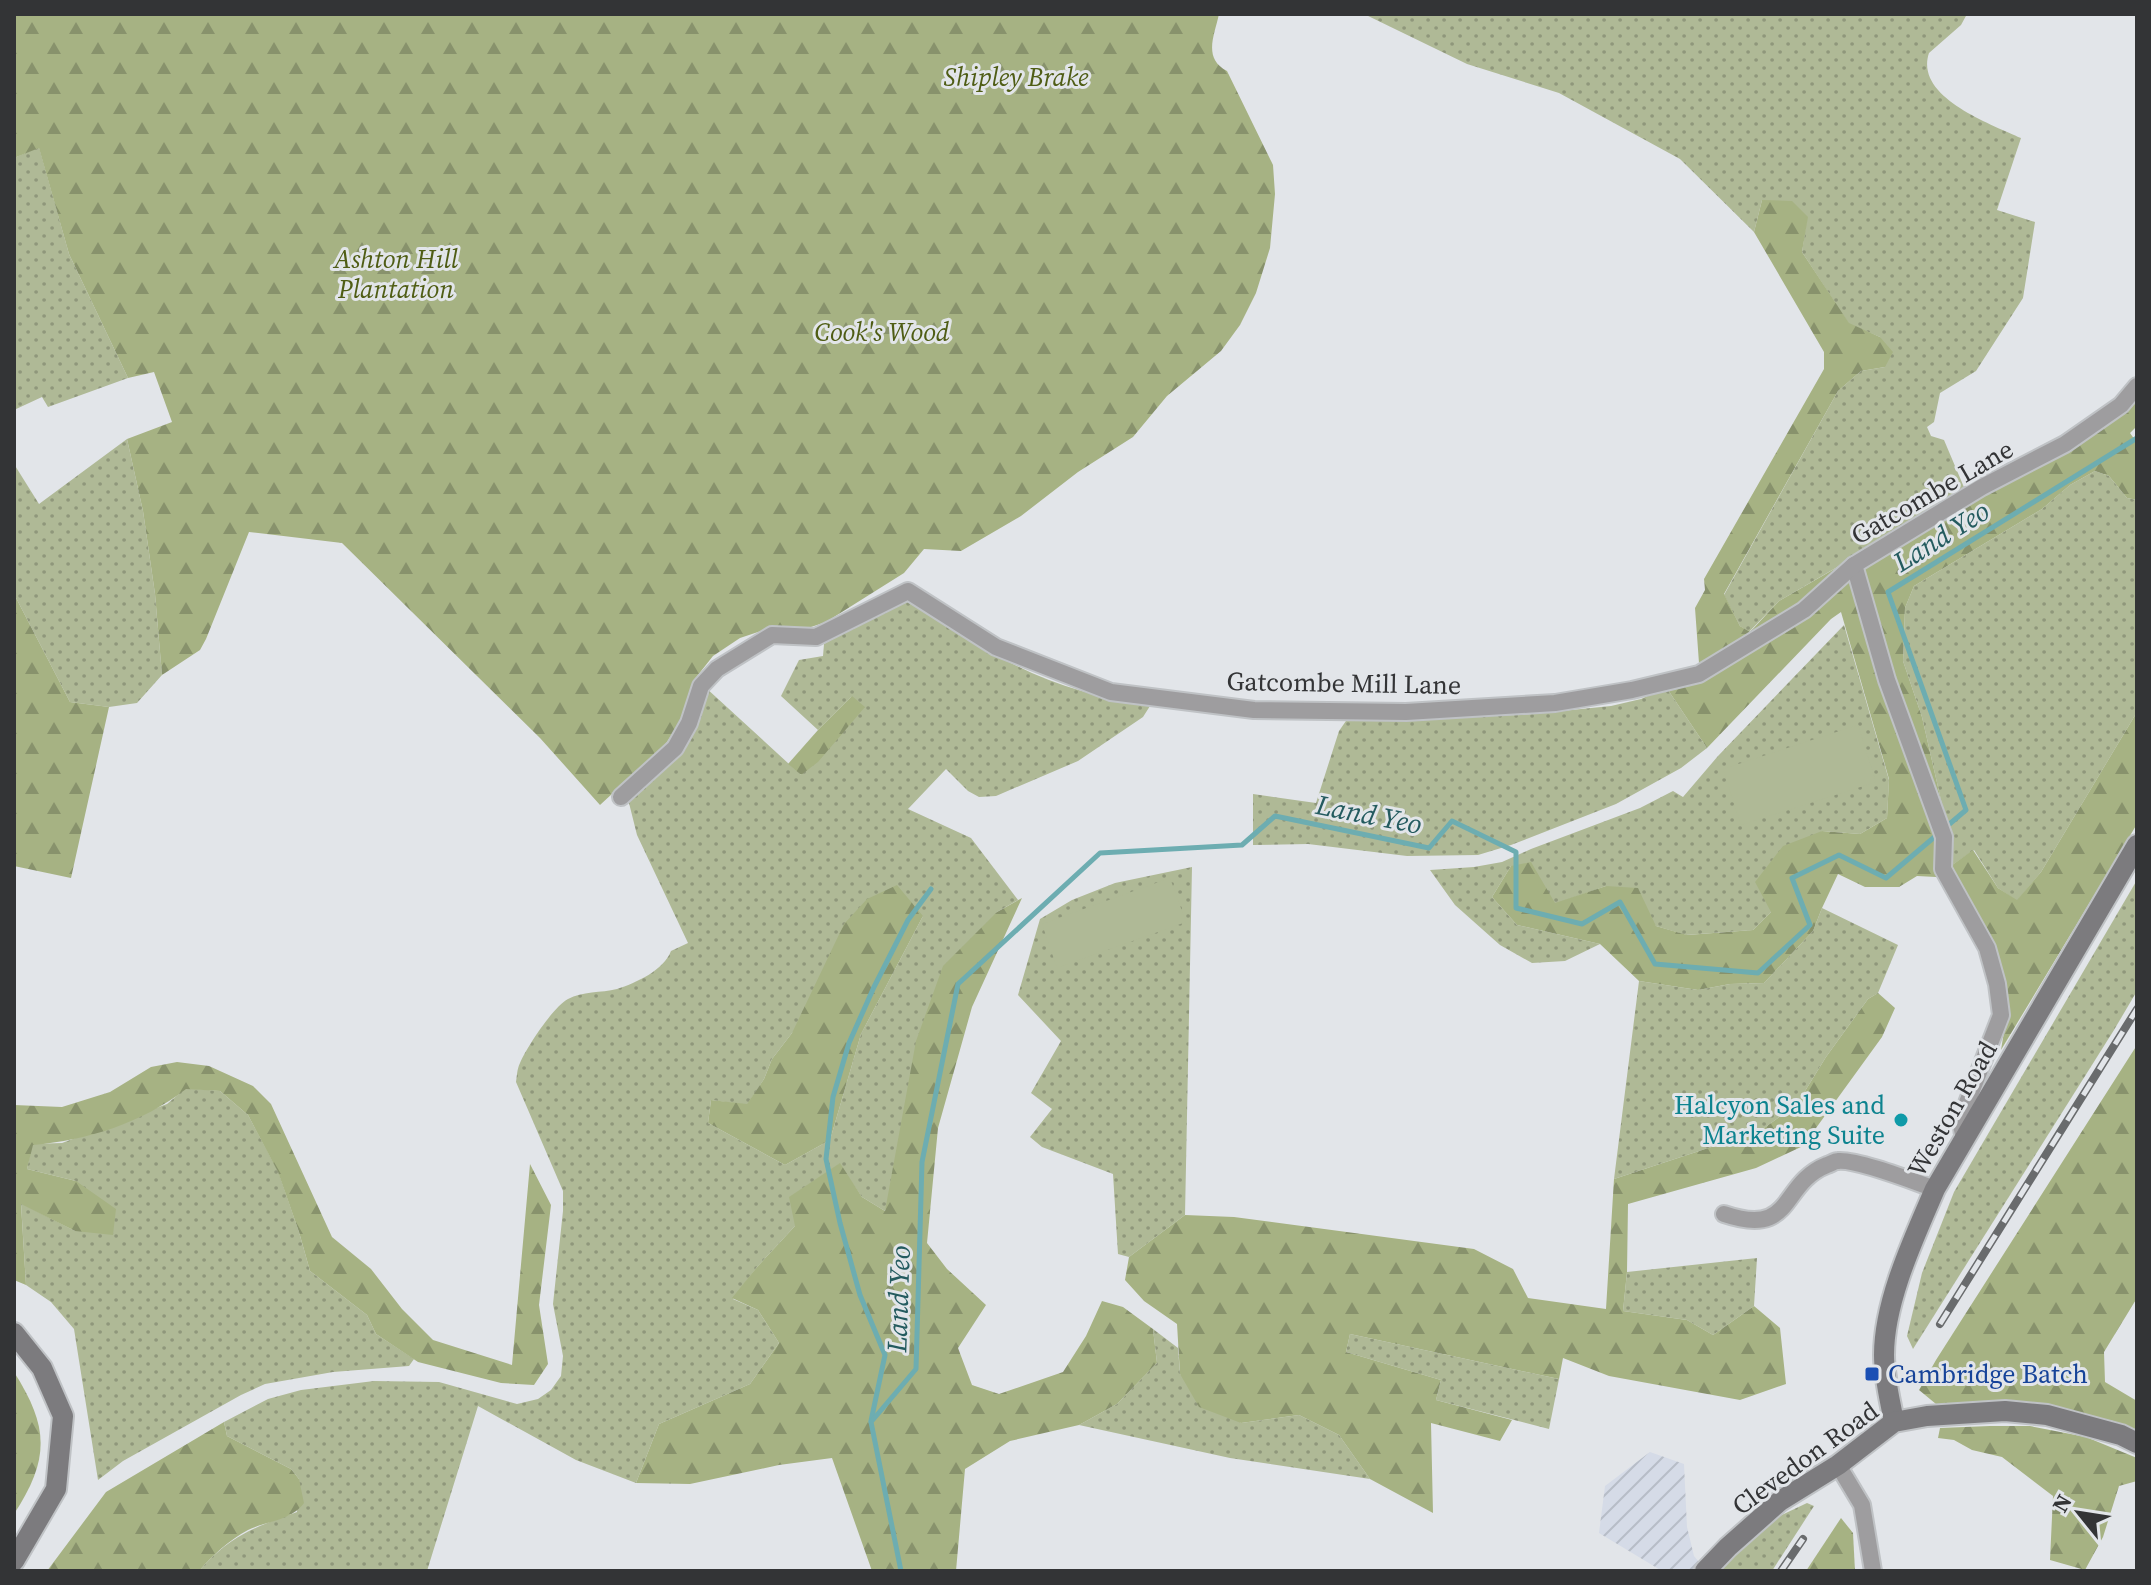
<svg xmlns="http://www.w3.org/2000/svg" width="2151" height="1585" font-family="'Source Serif 4',serif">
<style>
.industrial{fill:url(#industrial-furrows)}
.grass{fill:url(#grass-dots);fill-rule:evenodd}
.forest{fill:url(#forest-firs)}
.garden{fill:#afb996}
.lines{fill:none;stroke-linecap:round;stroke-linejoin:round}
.stream{stroke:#6dadb1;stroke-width:5}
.street-casing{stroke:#bfc2c5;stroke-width:20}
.secondary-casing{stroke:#bfc2c5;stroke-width:24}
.street{stroke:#9e9d9f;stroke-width:16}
.secondary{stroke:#7c7b7e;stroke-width:20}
.rail-casing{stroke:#696b6d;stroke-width:8}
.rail{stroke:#e2e5e9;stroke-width:5;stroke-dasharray:15;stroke-linecap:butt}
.culture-dot{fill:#0f9aa8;stroke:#e2e5e9;stroke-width:3}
.transit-dot{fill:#1a4fb4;stroke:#e2e5e9;stroke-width:3}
.labels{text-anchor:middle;stroke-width:6;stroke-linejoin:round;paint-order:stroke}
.park-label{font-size:26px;font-style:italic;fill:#4f5d15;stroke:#e2e5e9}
.street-label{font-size:26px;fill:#333436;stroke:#e2e5e9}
.culture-label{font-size:26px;fill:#0d838f;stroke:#e2e5e9;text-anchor:end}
.transit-label{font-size:26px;fill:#164399;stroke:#e2e5e9;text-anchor:start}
.water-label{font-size:28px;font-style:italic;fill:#245b5f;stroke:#e2e5e9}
</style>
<defs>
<pattern id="industrial-furrows" width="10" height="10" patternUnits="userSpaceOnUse" patternTransform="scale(2)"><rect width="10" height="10" fill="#d5dbe7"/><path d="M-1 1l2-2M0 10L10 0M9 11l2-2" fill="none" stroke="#b7bdc7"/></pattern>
<pattern id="grass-dots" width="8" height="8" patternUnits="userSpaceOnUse" patternTransform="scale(2)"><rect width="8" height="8" fill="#afb996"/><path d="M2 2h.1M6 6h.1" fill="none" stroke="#8f977b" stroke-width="1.8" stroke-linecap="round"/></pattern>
<pattern id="forest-firs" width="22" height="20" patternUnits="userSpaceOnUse" patternTransform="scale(2)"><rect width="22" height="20" fill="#a6b283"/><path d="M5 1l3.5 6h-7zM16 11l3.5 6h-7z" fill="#88926c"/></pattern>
</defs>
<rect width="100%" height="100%" fill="#e2e5e9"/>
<!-- industrial -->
<polygon class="industrial" points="1650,1452 1684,1464 1687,1527 1694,1556 1699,1562 1692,1571 1662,1571 1599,1533 1605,1486"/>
<!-- grass -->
<g class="grass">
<path d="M 1364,14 L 1967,14 L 1961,25 L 1929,53 C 1914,97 1991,124 2021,138 L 1997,210 L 2035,222 L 2023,298 L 1976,371 L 1940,393 L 1934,422 L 1927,427 L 1931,436 L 1944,440 L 1966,492 L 1779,601 L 1749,632 L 1740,626 L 1724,595 L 1838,391 L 1861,371 L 1885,367 L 1880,337 L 1849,324 L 1802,252 L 1807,218 L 1762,200 L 1754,232 L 1680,159 L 1559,93 L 1467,64 Z"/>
<polygon points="39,147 69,254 128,378 48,407 42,397 14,410 14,158"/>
<polygon points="127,439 143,511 155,594 162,675 137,703 109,707 70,702 14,594 14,464 39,504"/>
<polygon points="2095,471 2109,476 2127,498 2137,500 2137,712 2041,872 2017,901 1998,888 1974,850 1948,868 1946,822 1922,717 1903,661 1905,608 1914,586 2042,509 2070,485"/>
<path d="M 908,596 C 939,618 970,639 1002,658 C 1047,684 1100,698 1150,706 L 1143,717 L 1078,761 L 996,796 L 979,797 L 968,791 L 946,769 L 908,809 L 971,838 L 1018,900 L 997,912 L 885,1211 L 862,1197 L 839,1164 L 795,1226 L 757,1267 L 733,1299 L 758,1310 L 779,1343 L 750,1384 L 659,1424 L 636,1483 L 576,1460 L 478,1406 L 427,1571 L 199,1571 C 231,1535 253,1528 297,1512 L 299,1479 L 291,1469 L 227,1436 L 224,1422 L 268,1399 L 301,1390 L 374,1381 L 439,1382 L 517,1404 L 538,1399 L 551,1390 L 561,1376 L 563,1356 L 553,1304 L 563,1211 L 563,1191 L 516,1082 C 517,1076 517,1069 520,1063 C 527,1047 553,1007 568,999 C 582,991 601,993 617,989 C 636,983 664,970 671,951 L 688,943 L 637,835 L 628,799 L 679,752 L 705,687 L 801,775 L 852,696 L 818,730 L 781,696 L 799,660 L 823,656 L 824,644 ZM 923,916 L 861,1034 L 830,1140 L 785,1165 L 708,1123 L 711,1100 L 747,1105 L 764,1079 L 772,1059 L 792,1033 Z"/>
<polygon points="1844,625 1889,780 1887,818 1860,834 1822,831 1771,912 1753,930 1686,935 1656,926 1606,886 1555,904 1511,866 1492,897 1517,925 1600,944 1565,961 1532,963 1500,945 1455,905 1430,870 1474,867 1502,862 1531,849 1640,808 1673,791 1683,797 1718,756"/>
<polygon points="1666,687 1707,748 1681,768 1616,804 1511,845 1478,855 1407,856 1308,844 1253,845 1253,794 1316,803 1339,731 1348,718 1521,715 1611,706 1641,699"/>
<polygon points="1192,867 1185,1215 1129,1257 1118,1254 1113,1174 1042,1147 1030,1137 1052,1109 1031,1093 1061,1041 1018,995 1040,919 1072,900 1115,883"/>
<polygon points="2137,880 2137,991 2114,1030 1913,1349 1907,1336 1922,1273 1954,1192"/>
<polygon points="1822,908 1898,945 1878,993 1868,999 1826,1057 1797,1104 1760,1131 1614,1179 1639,981 1698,990 1730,984 1764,983 1813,931"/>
<polygon points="186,1088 220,1091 248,1115 278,1171 299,1232 310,1271 367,1315 376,1334 414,1359 409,1366 333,1372 265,1384 241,1395 123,1461 98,1480 74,1329 51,1302 26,1285 21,1203 75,1231 76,1181 27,1169 32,1144 62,1143 167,1104"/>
<polygon points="1757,1258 1754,1306 1713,1335 1687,1320 1623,1311 1627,1272"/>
<polygon points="1153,1329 1178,1348 1180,1374 1241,1423 1299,1415 1339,1435 1370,1479 1230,1458 1079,1425 1117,1404 1157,1363"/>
<polygon points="1350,1334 1559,1379 1549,1429 1436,1400 1441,1380 1346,1352"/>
<polygon points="1807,1503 1814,1506 1772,1571 1718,1571 1773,1519"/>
</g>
<!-- forest -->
<g class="forest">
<path d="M 14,14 L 1219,14 C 1214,37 1203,58 1227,71 L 1273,165 L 1275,194 L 1270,248 L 1256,293 L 1240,325 L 1221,351 L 1167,396 L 1133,437 L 1078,472 L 1021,516 L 961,551 L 924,549 L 904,573 L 826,622 L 811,627 L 761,631 L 740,638 L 713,656 L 694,680 L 682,719 L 665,745 L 600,805 L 540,738 L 342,543 L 249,532 L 206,639 L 200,650 L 162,675 L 155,594 L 143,511 L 127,439 L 172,422 L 154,372 L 128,378 L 69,254 L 39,148 L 14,158 Z"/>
<polygon points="1762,200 1792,201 1808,217 1802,252 1849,323 1880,337 1893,352 1885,367 1861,371 1838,391 1724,594 1740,626 1750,632 1779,601 2090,421 2137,389 2137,426 2130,433 2137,443 2137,500 2127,498 2109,476 2095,471 2070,485 2042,509 1914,586 1905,608 1903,661 1922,717 1946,822 1947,856 1936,877 1917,876 1899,887 1865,887 1838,874 1822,908 1813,931 1764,983 1730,984 1698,990 1639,981 1600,944 1517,925 1492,897 1511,866 1531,862 1555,903 1606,886 1638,888 1656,926 1687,935 1753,930 1771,912 1755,882 1783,846 1822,831 1860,834 1887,818 1889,779 1841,612 1831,619 1707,748 1666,687 1700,677 1695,608 1705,590 1704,579 1824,369 1824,352 1754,232"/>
<polygon points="14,594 70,702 109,707 71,878 14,866"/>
<polygon points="852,696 865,707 818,762 801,775 788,764 818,730"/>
<polygon points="2137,712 2137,824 2001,1050 2007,1014 1948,868 1973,850 1998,888 2017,900 2041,872"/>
<polygon points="897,885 923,916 861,1034 830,1140 785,1165 708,1123 711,1100 747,1104 764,1079 772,1059 792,1033 844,924 867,899"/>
<polygon points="1022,898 972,1007 938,1128 927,1243 947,1269 986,1305 958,1348 972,1385 999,1394 1063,1372 1086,1336 1102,1301 1123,1307 1153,1329 1157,1363 1117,1404 1079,1425 1010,1441 965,1469 956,1571 872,1571 832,1458 779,1465 690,1484 636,1483 659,1424 750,1384 779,1343 758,1310 732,1298 757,1267 795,1226 789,1197 840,1163 862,1197 885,1211 916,1041 943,966 997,912"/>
<polygon points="1878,993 1895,1008 1882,1037 1803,1146 1756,1168 1628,1204 1627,1272 1623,1311 1687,1320 1713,1335 1754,1306 1780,1328 1786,1384 1740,1400 1609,1376 1563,1358 1559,1379 1350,1334 1346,1352 1441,1380 1436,1400 1512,1420 1500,1441 1431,1423 1433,1513 1370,1479 1339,1435 1299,1415 1241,1423 1199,1407 1180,1374 1177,1324 1144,1301 1125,1280 1129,1257 1185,1215 1234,1217 1474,1249 1513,1269 1528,1298 1606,1309 1614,1179 1760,1131 1797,1104 1826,1057 1868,999"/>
<polygon points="2137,1045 2137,1298 2104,1352 2105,1382 2137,1401 2137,1431 2113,1421 2032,1402 1936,1404 1919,1390 1936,1360"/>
<path d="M 177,1062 L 209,1066 L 253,1086 L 271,1104 L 332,1237 L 371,1269 L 402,1309 L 433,1340 L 512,1365 L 530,1164 L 551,1205 L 539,1305 L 548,1364 L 534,1385 L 501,1383 L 418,1362 L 376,1334 L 367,1315 L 310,1271 L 299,1232 L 278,1172 L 248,1115 L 220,1091 L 186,1089 C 142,1123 88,1140 33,1145 L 27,1169 L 76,1181 L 116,1209 L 113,1235 L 75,1231 L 21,1204 L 26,1285 L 14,1280 L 14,1105 L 62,1107 L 110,1092 L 151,1067 Z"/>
<path d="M 14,1372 C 49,1427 50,1459 14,1514 Z"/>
<path d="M 224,1422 L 227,1436 L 291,1469 L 299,1479 L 304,1503 C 291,1521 266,1521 248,1530 C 229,1540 213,1555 199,1571 L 47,1571 L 106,1492 Z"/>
<polygon points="1990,1426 2030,1426 2086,1437 2137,1458 2137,1481 2119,1486 2103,1537 2085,1570 2050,1560 2053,1496 2002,1457 1972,1450 1954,1440 1938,1438 1940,1428"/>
<polygon points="1841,1518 1853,1533 1855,1571 1806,1571"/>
</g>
<!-- garden -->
<g class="garden">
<polygon points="1858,725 1876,782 1741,825 1723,769"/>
<polygon points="1170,878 1186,922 1057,968 1042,924"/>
</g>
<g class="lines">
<!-- stream -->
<g class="stream">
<polyline points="1946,827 1966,810 1888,592 2137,438"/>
<polyline points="871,1421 885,1355 860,1295 840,1223 826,1159 833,1097 849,1043 874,987 908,920 931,889"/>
<polyline points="901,1571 871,1422 916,1369 922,1162 958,984 1100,853 1242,845 1275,816 1429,848 1452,821 1516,852 1516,908 1582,924 1620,902 1655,964 1758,973 1810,925 1792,878 1839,855 1886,878 1938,834"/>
</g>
<!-- street casing -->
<g class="street-casing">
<g id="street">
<polyline points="1854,565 1887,680 1944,837 1943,869 1987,948 1997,984 2001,1015 1960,1121 1964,1138"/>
<polyline points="621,797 675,748 689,723 701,686 717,669 772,635 816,637 908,591 996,647 1111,692 1254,710 1406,712 1555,703 1632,690 1699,674 1804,610 1854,565 1982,487 2065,444 2121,405 2137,386"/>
<path d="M 1724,1214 C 1795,1238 1779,1184 1827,1165 C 1831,1164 1834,1161 1838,1161 C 1857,1159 1915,1182 1935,1189"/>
<polyline points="1838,1465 1862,1505 1873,1571"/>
</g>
</g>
<!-- secondary casing -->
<g class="secondary-casing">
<g id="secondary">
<polyline points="14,1333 42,1368 63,1416 56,1489 14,1561"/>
<path d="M 1894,1422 C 1890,1400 1884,1377 1884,1355 C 1884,1301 1914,1238 1935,1189 L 2137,845"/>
<polyline points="1705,1571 1728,1547 1780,1501 1838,1465 1894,1422 1927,1416 2005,1411 2047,1415 2121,1435 2137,1443"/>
</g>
</g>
<!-- street -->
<use href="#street" class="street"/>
<!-- secondary -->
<use href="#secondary" class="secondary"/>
<!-- rail casing -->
<g class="rail-casing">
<g id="rail">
<polyline points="1940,1324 2137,1009"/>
<polyline points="1781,1571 1803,1539"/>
</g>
</g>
<!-- rail -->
<use href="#rail" class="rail"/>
</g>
<!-- markers -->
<circle class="culture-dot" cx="1901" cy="1120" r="8"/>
<rect class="transit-dot" x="1864" y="1366" width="16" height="16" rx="4"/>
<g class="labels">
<!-- park labels -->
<g class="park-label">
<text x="1016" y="86">Shipley Brake</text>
<text x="396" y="268">Ashton Hill<tspan x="396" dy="30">Plantation</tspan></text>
<text x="882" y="341">Cook's Wood</text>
</g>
<!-- street labels -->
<g class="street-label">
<text transform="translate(1932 492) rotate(-30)" y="9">Gatcombe Lane</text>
<text transform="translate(1344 683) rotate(1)" y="9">Gatcombe Mill Lane</text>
<text transform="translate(1952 1109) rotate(-60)" y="9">Weston Road</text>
<text transform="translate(1805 1458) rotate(-36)" y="9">Clevedon Road</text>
</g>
<!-- culture labels -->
<g class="culture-label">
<text x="1885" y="1114">Halcyon Sales and<tspan x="1885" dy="30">Marketing Suite</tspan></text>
</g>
<!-- transit labels -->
<g class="transit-label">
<text x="1888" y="1383">Cambridge Batch</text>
</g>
<!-- water labels -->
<g class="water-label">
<text transform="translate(1941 536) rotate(-32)" y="10">Land Yeo</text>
<text transform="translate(1369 814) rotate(11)" y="10">Land Yeo</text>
<text transform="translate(898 1299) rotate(-88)" y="10">Land Yeo</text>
</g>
</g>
<!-- border -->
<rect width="2151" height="1585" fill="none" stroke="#333436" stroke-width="32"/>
<!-- north arrow -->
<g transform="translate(2079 1513) rotate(300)" stroke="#e2e5e9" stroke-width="6" paint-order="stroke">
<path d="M0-6L14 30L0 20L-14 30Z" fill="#333436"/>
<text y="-12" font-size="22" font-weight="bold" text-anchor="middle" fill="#333436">N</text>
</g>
</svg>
